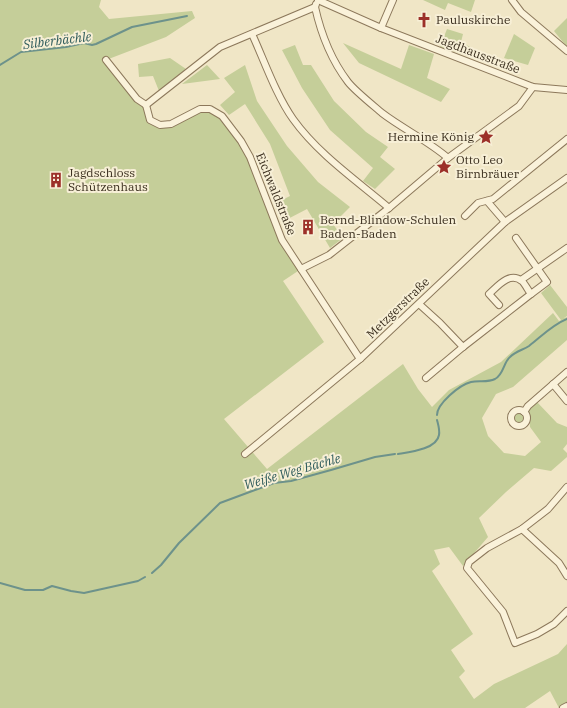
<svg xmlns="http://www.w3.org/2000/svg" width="567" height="708" font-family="'IBM Plex Serif',serif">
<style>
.green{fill:#c5ce99}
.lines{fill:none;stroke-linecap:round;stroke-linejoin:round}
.stream{stroke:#6d928b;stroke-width:2}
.minor-casing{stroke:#8c785b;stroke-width:8}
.minor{stroke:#faf2da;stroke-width:6}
.labels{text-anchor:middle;stroke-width:4;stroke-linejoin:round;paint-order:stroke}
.poi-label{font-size:12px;fill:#3b2f1f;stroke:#f7efd6;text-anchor:start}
.street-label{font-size:12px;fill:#3b2f1f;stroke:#f7efd6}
.water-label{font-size:13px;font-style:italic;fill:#2e5b5b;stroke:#f7efd6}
</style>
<rect width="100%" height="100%" fill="#f0e6c6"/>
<!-- green -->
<g class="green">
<polygon points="0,0 101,0 99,7 109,19 192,11 195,18 166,37 106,60 146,105 150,120 160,125 200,109 222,116 241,141 282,240 301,269 283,281 324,342 224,419 267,469 403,364 418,389 432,407 449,390 501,362 553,313 559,321 561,320 541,293 550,285 567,307 567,316 564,318 567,317 567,340 513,387 496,394 482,418 488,436 504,453 525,456 541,442 530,427 529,409 537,402 557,423 567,427 567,444 563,449 567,453 567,457 551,471 534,468 506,492 479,518 488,537 463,566 449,547 434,550 440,564 432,571 473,634 451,650 465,671 459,677 474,699 494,684 558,654 567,644 567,706 563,708 559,708 550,691 525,708 0,708"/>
<polygon points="423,0 475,0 471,12 448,3 445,10"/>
<polygon points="567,18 567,47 554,31"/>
<polygon points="447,29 463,34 461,42 472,48 468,56 440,47"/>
<polygon points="514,34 535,48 528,65 504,58"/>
<polygon points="343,43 401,69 409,45 434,54 427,78 450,89 441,102 359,63"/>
<polygon points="295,45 303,65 311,65 334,101 366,132 388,147 380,157 395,169 375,189 363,181 373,168 330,130 302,88 282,50"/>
<polygon points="170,58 186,69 159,91 153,76 139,77 138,64"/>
<polygon points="207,65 220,79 182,84"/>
<polygon points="245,65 257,101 287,146 318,182 350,207 333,224 343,238 330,248 307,209 282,222 274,204 290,196 270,144 245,104 229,115 220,105 235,92 224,78"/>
<circle cx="519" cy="418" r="8"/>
</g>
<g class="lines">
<!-- stream -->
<g class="stream">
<polyline points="0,65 21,52 66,47 84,43 92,45 96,44 132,27 187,16"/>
<path d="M 437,415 C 437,404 459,385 471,382 C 479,380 487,383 495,379 C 504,374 503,363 510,357 C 516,351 523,350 529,346 C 542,336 552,325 567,319"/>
<path d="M 398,454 C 410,452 437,449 439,435 C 440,430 438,424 437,420"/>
<polyline points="152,573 161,565 179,543 220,503 274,483 291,481 331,470 375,457 395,454"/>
<polyline points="0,583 25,590 43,590 52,586 71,591 84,593 138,581 145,577"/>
</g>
<!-- minor casing -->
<g class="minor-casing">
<g id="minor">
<polyline points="318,0 381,28 533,87 567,90"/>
<polyline points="512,0 521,12 567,51"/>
<path d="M 315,7 C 321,34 332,61 348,82 C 355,91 374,106 382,113 C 403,129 427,140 448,158"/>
<polyline points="381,28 393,0"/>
<path d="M 252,34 C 264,60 276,95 293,119 C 318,154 356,180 389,208"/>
<polyline points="106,60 137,99 146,105"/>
<polyline points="146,105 150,120 160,125 171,124 200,109 210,109 222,116 241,141 250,157 282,240 360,359"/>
<polyline points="146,105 220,47 315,7 316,4"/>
<polyline points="487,201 505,222"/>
<polyline points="465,216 478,203 493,199 567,139"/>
<polyline points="301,269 329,255 389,208 448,158 519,106 533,87"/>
<polyline points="521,280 567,248"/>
<polyline points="419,304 440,323 463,347"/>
<path d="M 499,305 L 489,294 C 497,287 509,271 522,281 C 525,284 528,290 531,294 L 547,282 L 516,238"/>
<polyline points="426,378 463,347 531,294"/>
<polyline points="553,384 567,401"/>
<circle cx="519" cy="418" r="8"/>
<polyline points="524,412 528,406 567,372"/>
<polyline points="245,454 360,359 505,222 567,178"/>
<polyline points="567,487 548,509 522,529 487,548 469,562 467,568 503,612 515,643 537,634 554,624 567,611"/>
<polyline points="522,529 559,563 567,576"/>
<polyline points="563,708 567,706"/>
</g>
</g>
<!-- minor -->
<use href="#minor" class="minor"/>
</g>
<!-- icons -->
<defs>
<g id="church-bare" transform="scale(1.2)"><path d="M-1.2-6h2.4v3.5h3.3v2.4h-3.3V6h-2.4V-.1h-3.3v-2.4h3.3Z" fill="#9c3029" stroke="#f7efd6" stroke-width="2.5" paint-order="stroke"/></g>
<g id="sight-bare" transform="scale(1.2)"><path d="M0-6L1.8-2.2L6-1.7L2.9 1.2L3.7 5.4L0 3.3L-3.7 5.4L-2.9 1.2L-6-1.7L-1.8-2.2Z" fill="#9c3029" stroke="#f7efd6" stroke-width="2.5" paint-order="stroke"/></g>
<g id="building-bare" transform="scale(1.2)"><path d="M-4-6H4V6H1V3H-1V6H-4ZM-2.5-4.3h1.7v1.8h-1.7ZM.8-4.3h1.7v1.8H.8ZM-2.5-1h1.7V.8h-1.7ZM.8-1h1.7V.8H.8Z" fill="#9c3029" stroke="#f7efd6" stroke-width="2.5" paint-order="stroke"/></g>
</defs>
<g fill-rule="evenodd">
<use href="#church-bare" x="424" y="20"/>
<use href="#sight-bare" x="486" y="137"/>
<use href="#sight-bare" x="444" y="167"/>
<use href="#building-bare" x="56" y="180"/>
<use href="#building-bare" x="308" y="227"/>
</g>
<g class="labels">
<!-- poi labels -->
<g class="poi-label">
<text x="436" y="24">Pauluskirche</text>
<text x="474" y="141" text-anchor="end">Hermine König</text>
<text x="456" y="164">Otto Leo<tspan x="456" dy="14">Birnbräuer</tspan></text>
<text x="68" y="177">Jagdschloss<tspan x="68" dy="14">Schützenhaus</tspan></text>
<text x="320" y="224">Bernd-Blindow-Schulen<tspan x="320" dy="14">Baden-Baden</tspan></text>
</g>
<!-- street labels -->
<g class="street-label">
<text transform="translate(478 54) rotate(21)" y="4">Jagdhausstraße</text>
<text transform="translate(276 194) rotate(68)" y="4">Eichwaldstraße</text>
<text transform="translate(398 308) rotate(-44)" y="4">Metzgerstraße</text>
</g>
<!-- water labels -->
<g class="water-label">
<text transform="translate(57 40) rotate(-7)" y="5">Silberbächle</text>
<text transform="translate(292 471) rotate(-16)" y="5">Weiße Weg Bächle</text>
</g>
</g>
</svg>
